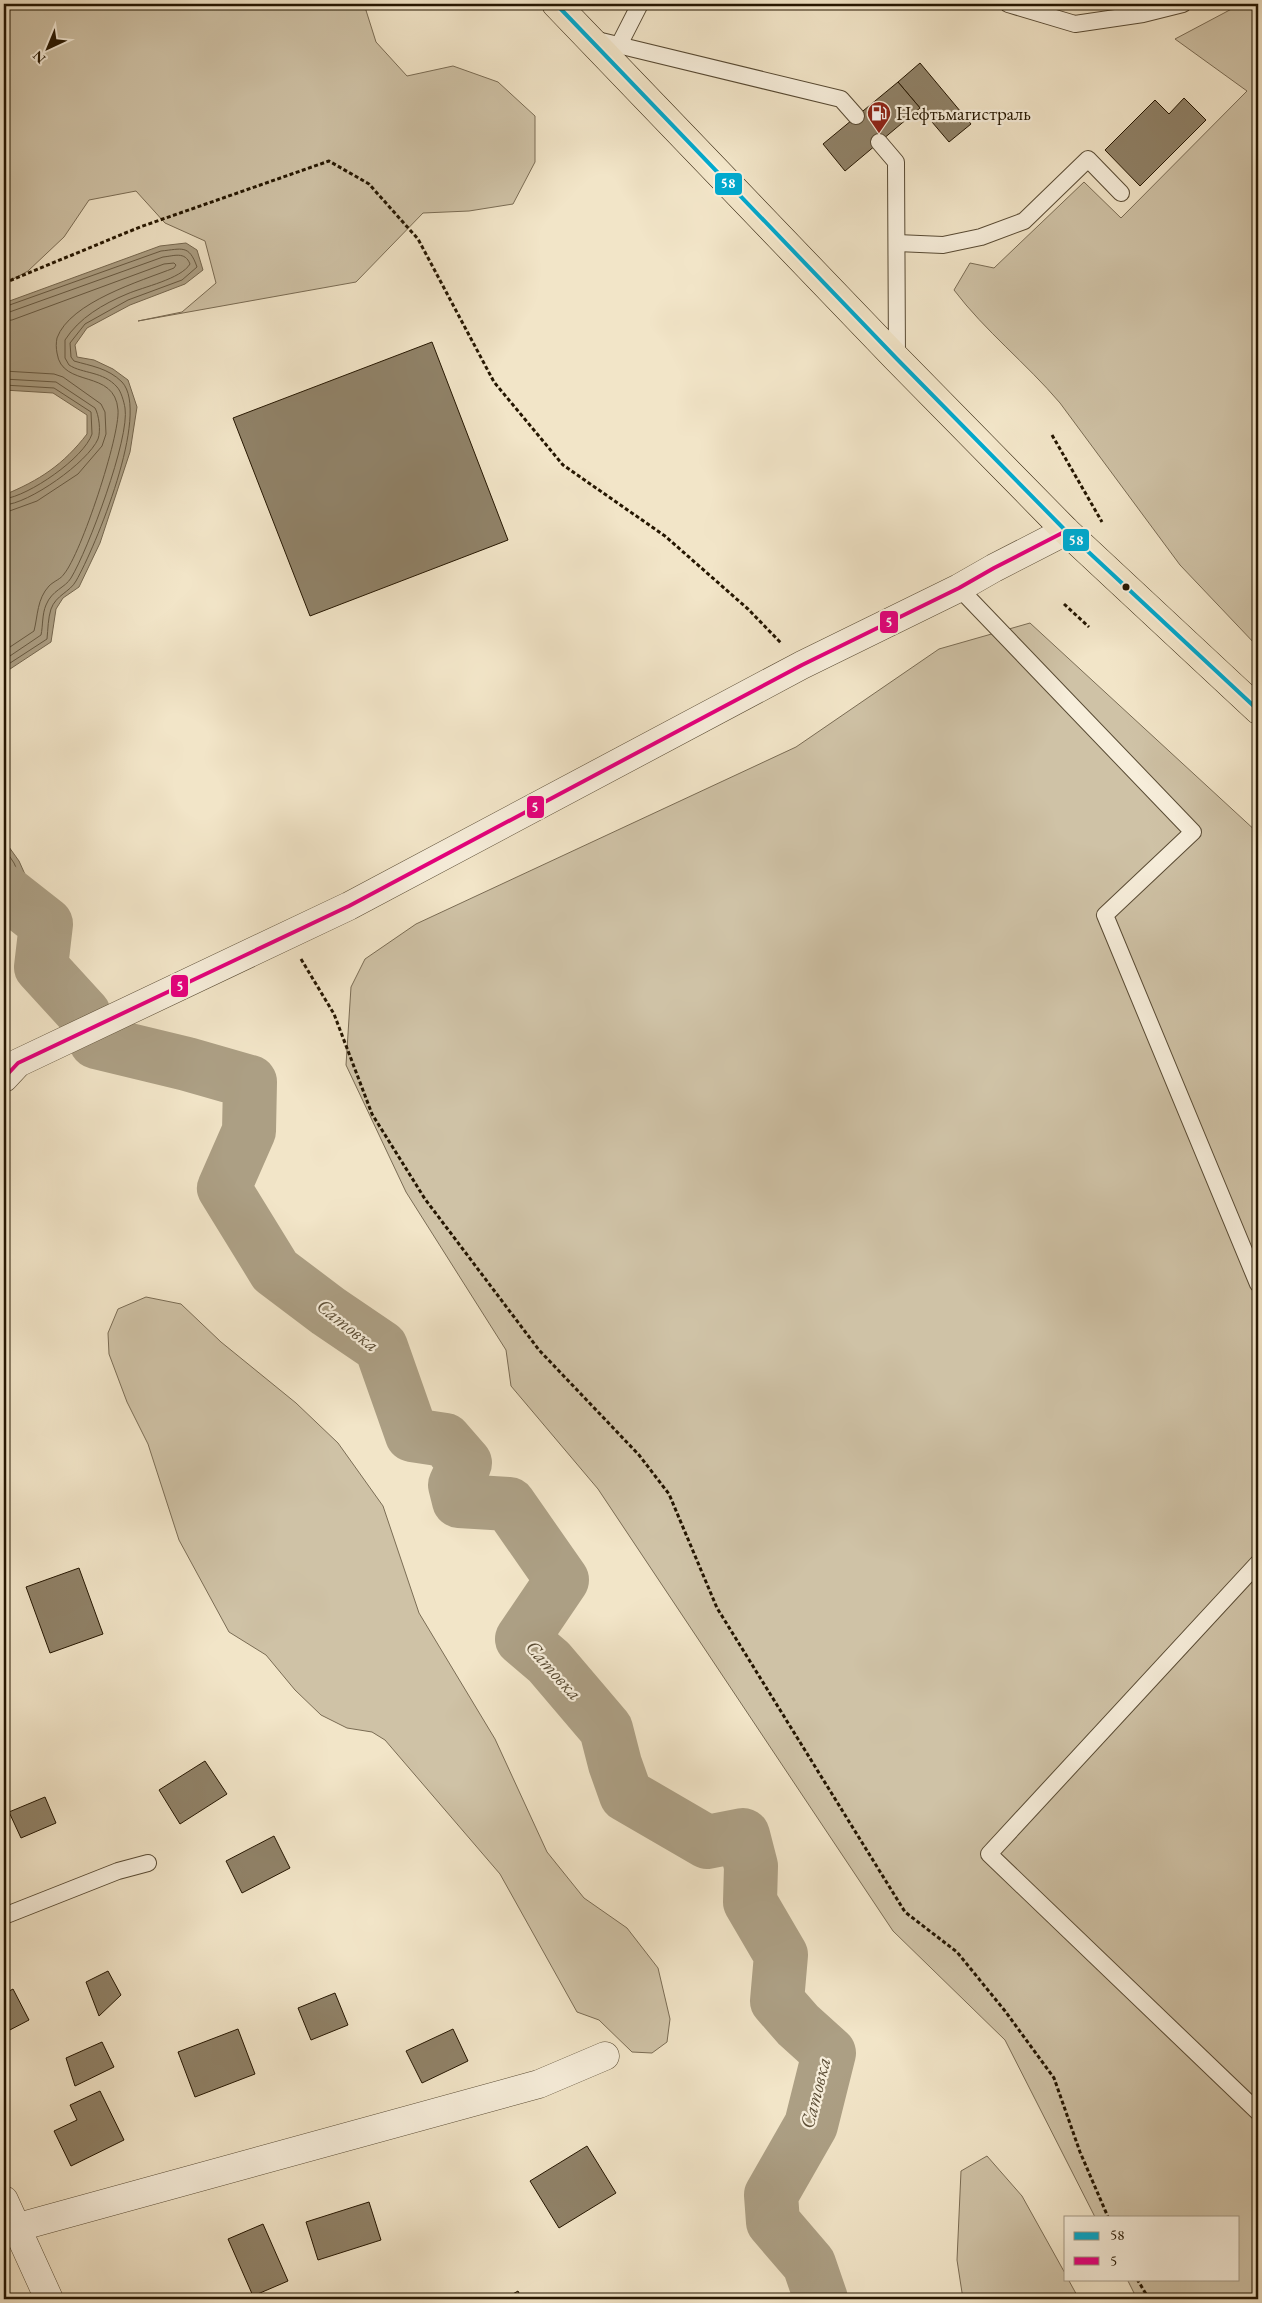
<svg xmlns="http://www.w3.org/2000/svg" width="1262" height="2303" font-family="'EB Garamond',serif">
<style>
.green{fill:#cfc2a6;stroke:#7a6c54}
.water{fill:#ac9f84;stroke:#766850}
.lines{fill:none;stroke-linecap:round;stroke-linejoin:round}
.shore{stroke:#685a42;stroke-width:1}
.river{stroke:#ac9f84;stroke-width:54}
.building{fill:#908268;stroke:#251601}
.lane-casing{stroke:#584a33;stroke-width:18}
.street-casing{stroke:#584a33;stroke-width:29}
.primary-casing{stroke:#251601;stroke-width:29}
.path{stroke:#251601;stroke-width:3;stroke-dasharray:4 2.5;stroke-linecap:butt}
.lane{stroke:#f7eedb;stroke-width:16}
.street{stroke:#f7eedb;stroke-width:28}
.primary{stroke:#f2e5c8;stroke-width:28}
.bus-1-casing{stroke:#f7eedb;stroke-width:8}
.bus-2-casing{stroke:#f7eedb;stroke-width:8}
.bus-1{stroke:#00a9ce;stroke-width:4}
.bus-2{stroke:#e5007d;stroke-width:4}
.bus-dot{fill:#251601;stroke:#f7eedb;stroke-width:2}
.labels{text-anchor:middle;stroke-width:4.5;stroke-linejoin:round;paint-order:stroke}
.poi-label{font-size:19px;fill:#251601;stroke:#f7eedb;text-anchor:start}
.water-label{font-size:20px;font-style:italic;fill:#5b4d35;stroke:#f7eedb}
.line-badge{stroke:#f7eedb;stroke-width:2}
.badge-label{font-size:14px;text-anchor:middle;font-weight:bold;fill:#fff}
</style>
<rect width="100%" height="100%" fill="#f2e5c8"/>
<filter id="stains"><feTurbulence type="fractalNoise" baseFrequency=".004" numOctaves="4"/><feColorMatrix values="0 0 0 0 .2 0 0 0 0 .09 0 0 0 0 .02 0 0 0 .5 -.17"/></filter>
<radialGradient id="worn" r=".72"><stop offset=".6" stop-color="#630" stop-opacity="0"/><stop offset="1" stop-color="#630" stop-opacity=".3"/></radialGradient>
<!-- green -->
<g class="green">
<polygon points="4,4 364,4 376,42 407,76 453,66 498,82 535,116 535,162 513,204 469,211 423,213 356,282 138,321 182,312 216,283 205,241 165,223 136,191 89,200 64,237 28,271 4,284"/>
<path d="M 1241,4 L 1258,4 L 1258,642 L 1256,645 L 1180,565 L 1060,403 C 1026,363 985,331 954,290 L 970,263 L 994,268 L 1084,182 L 1121,218 L 1247,91 L 1175,39 Z"/>
<polygon points="1030,623 1258,833 1258,2299 1137,2299 1127,2279 1238,2279 1238,2217 1095,2217 1005,2040 893,1931 598,1489 511,1386 506,1350 406,1192 346,1065 351,987 365,959 416,924 796,747 939,649"/>
<polygon points="146,1297 181,1304 221,1342 296,1403 338,1443 383,1506 419,1613 495,1739 547,1852 584,1898 627,1928 658,1968 670,2019 667,2042 652,2053 632,2052 599,2020 577,2012 500,1874 385,1740 372,1732 347,1728 321,1715 295,1690 266,1655 229,1632 179,1540 148,1444 127,1402 109,1354 108,1333 118,1309"/>
<polygon points="987,2156 1022,2196 1066,2275 1066,2279 1068,2279 1079,2299 963,2299 957,2260 961,2171"/>
</g>
<!-- water -->
<g class="water">
<path d="M 186,243 L 197,250 L 203,270 L 185,284 L 130,305 L 87,328 L 75,345 L 77,357 L 94,360 L 113,369 L 128,380 L 137,407 L 130,452 L 100,543 L 79,587 L 63,598 L 56,609 L 51,642 L 4,673 L 4,495 C 40,480 63,465 87,434 L 87,415 L 53,393 L 4,390 L 4,303 L 160,246 Z"/>
<polygon points="4,840 19,861 28,881 22,891 4,894"/>
</g>
<g class="lines">
<!-- shore -->
<g class="shore">
<path d="M 4,307 L 161,251 C 182,249 189,244 197,267 L 182,280 L 128,300 L 85,324 L 70,343 L 71,357 L 74,361 C 91,366 108,368 122,382 C 151,413 95,548 76,581 C 70,592 56,595 51,609 C 48,618 48,629 47,639 L 4,667"/>
<path d="M 4,314 L 163,257 C 174,256 185,251 190,264 C 181,279 143,287 127,294 C 103,304 79,318 65,340 L 65,358 L 69,365 C 83,374 103,371 117,387 C 121,391 124,402 125,408 C 130,438 88,550 71,578 C 65,588 52,590 46,605 C 42,614 43,626 41,635 L 4,660"/>
<path d="M 4,321 L 12,320 L 164,264 L 174,263 L 176,265 L 174,268 C 141,281 70,302 57,338 C 56,343 56,348 57,353 C 62,389 115,368 118,410 C 120,436 81,554 64,574 C 61,579 54,581 49,586 C 37,599 38,615 34,631 L 4,651"/>
<polyline points="4,371 54,374 63,377 101,404 105,412 106,434 102,446 78,474 37,501 4,513"/>
<path d="M 4,379 L 56,382 L 95,408 C 99,415 101,431 98,439 C 88,462 29,504 4,505"/>
<path d="M 4,385 L 54,388 L 91,412 L 92,434 C 84,458 29,496 4,499"/>
<polyline points="4,848 14,863 22,881 19,887 4,889"/>
</g>
<!-- river -->
<g class="river">
<polyline points="4,891 46,924 41,967 84,1014"/>
<polyline points="96,1042 187,1064 250,1082 249,1131 224,1188 275,1271 328,1311 381,1347 412,1435 445,1440 465,1463 455,1485 459,1501 509,1504 562,1580 522,1639 549,1662 606,1729 615,1764 626,1795 707,1842 743,1835 751,1866 750,1902 781,1955 777,2001 798,2025 829,2053 811,2125 771,2195 773,2222 809,2264 821,2299"/>
</g>
</g>
<!-- building -->
<g class="building">
<polygon points="920,63 971,124 949,142 898,82"/>
<polygon points="898,82 920,108 845,171 823,144"/>
<polygon points="1184,98 1206,120 1140,186 1105,150 1155,100 1169,114"/>
<polygon points="432,342 508,540 310,616 233,418"/>
<polygon points="79,1568 103,1634 50,1653 26,1587"/>
<polygon points="205,1761 227,1794 180,1824 159,1790"/>
<polygon points="45,1797 56,1823 21,1838 9,1812"/>
<polygon points="274,1836 290,1868 242,1893 226,1861"/>
<polygon points="108,1971 121,1995 99,2016 86,1982"/>
<polygon points="13,1989 29,2020 4,2033 4,1994"/>
<polygon points="335,1993 348,2025 311,2040 298,2008"/>
<polygon points="238,2029 255,2074 195,2097 178,2052"/>
<polygon points="453,2029 468,2061 422,2083 406,2051"/>
<polygon points="102,2042 114,2067 75,2086 66,2058"/>
<polygon points="100,2091 124,2140 71,2166 54,2131 77,2120 70,2105"/>
<polygon points="587,2146 616,2193 559,2228 530,2181"/>
<polygon points="369,2202 381,2240 318,2260 306,2222"/>
<polygon points="263,2224 288,2281 253,2296 228,2239"/>
<polygon points="518,2291 522,2299 504,2299"/>
</g>
<g class="lines">
<!-- lane casing -->
<g class="lane-casing">
<g id="lane">
<polyline points="1008,4 1075,24 1143,14 1183,4"/>
<polyline points="593,39 841,99 856,116"/>
<polyline points="619,45 640,4"/>
<polyline points="879,142 896,162 897,359"/>
<polyline points="897,243 943,245 981,237 1024,221 1088,159 1121,193"/>
<polyline points="959,588 1193,832 1105,915 1258,1284"/>
<polyline points="1258,1563 989,1854 1258,2112"/>
<polyline points="4,1916 118,1871 148,1863"/>
</g>
</g>
<!-- street casing -->
<g class="street-casing">
<g id="street">
<polyline points="4,1078 18,1063 349,906 802,665 959,588 994,568 1066,531"/>
<polyline points="4,2200 49,2299"/>
<polyline points="4,2231 539,2084 605,2056"/>
</g>
</g>
<!-- primary casing -->
<g class="primary-casing">
<polyline id="primary" points="556,4 897,359 1066,531 1258,710"/>
</g>
<!-- path -->
<g class="path">
<polyline points="4,283 140,227 329,161 369,184 418,239 494,382 563,465 665,536 748,609 781,643"/>
<polyline points="1052,435 1102,522"/>
<polyline points="1064,604 1089,627"/>
<polyline points="301,959 334,1014 372,1114 425,1199 539,1350 639,1455 669,1494 717,1608 905,1912 957,1952 1005,2011 1054,2078 1080,2152 1108,2217"/>
<polyline points="1137,2279 1149,2299"/>
</g>
<!-- lane -->
<use href="#lane" class="lane"/>
<!-- street -->
<use href="#street" class="street"/>
<!-- primary -->
<use href="#primary" class="primary"/>
<!-- bus-1 casing -->
<g class="bus-1-casing">
<polyline id="bus-1" points="556,4 897,359 1066,531 1258,710"/>
</g>
<!-- bus-2 casing -->
<g class="bus-2-casing">
<polyline id="bus-2" points="4,1078 18,1063 349,906 802,665 959,588 994,568 1066,531"/>
</g>
<!-- bus-1 -->
<use href="#bus-1" class="bus-1"/>
<!-- bus-2 -->
<use href="#bus-2" class="bus-2"/>
</g>
<!-- icons -->
<defs>
<g id="fuel-pin" transform="scale(1.25)"><path d="M0 17L-7.5 6A9.5 9.5 0 1 1 7.5 6Z" fill="#8f2418" stroke="#f7eedb"/><path d="M-5.5-6h7V0h2V4h1.3V-2.5L3-4.5l.8-.8L6-3V5H2.5V1h-1V6h-7ZM-4.2-4.7v3.2H.2V-4.7Z" fill="#fff"/></g>
</defs>
<g fill-rule="evenodd">
<use href="#fuel-pin" x="879" y="113"/>
</g>
<!-- markers -->
<circle class="bus-dot" cx="1126" cy="587" r="4.5"/>
<g class="labels">
<!-- poi labels -->
<g class="poi-label">
<text x="896" y="120">Нефтьмагистраль</text>
</g>
<!-- water labels -->
<g class="water-label">
<text transform="translate(348 1325) rotate(38)" y="7">Сатовка</text>
<text transform="translate(554 1670) rotate(48)" y="7">Сатовка</text>
<text transform="translate(815 2093) rotate(-76)" y="7">Сатовка</text>
</g>
</g>
<g class="line-badge">
<rect x="714" y="172" width="29" height="24" rx="5" fill="#00a9ce"/>
<rect x="1062" y="528" width="28" height="24" rx="5" fill="#00a9ce"/>
<rect x="879" y="610" width="20" height="24" rx="5" fill="#e5007d"/>
<rect x="526" y="795" width="19" height="24" rx="5" fill="#e5007d"/>
<rect x="170" y="974" width="19" height="24" rx="5" fill="#e5007d"/>
</g>
<g class="badge-label">
<text x="728" y="188">58</text>
<text x="1076" y="545">58</text>
<text x="889" y="627">5</text>
<text x="535" y="812">5</text>
<text x="180" y="991">5</text>
</g>
<!-- margin -->
<rect width="1262" height="2303" fill="none" stroke="#f2e5c8" stroke-width="20"/>
<rect x="5" y="5" width="1252" height="2293" fill="none" stroke="#251601" stroke-width="2.5"/>
<rect x="10" y="10" width="1242" height="2283" fill="none" stroke="#251601"/>
<!-- legend -->
<rect x="1064" y="2216" width="175" height="65" fill="#f7eedb" stroke="#a39884"/>
<rect x="1074" y="2232" width="25" height="8" fill="#00a9ce" stroke="#a39884"/>
<text x="1110" y="2240" font-size="15" fill="#251601">58</text>
<rect x="1074" y="2257" width="25" height="8" fill="#e5007d" stroke="#a39884"/>
<text x="1110" y="2266" font-size="15" fill="#251601">5</text>
<!-- north arrow -->
<g transform="translate(48 48) rotate(224)" stroke="#f7eedb" stroke-width="4" paint-order="stroke">
<path d="M0-4L9 19L0 12L-9 19Z" fill="#251601"/>
<text y="-8" font-size="14" font-weight="bold" text-anchor="middle" fill="#251601">N</text>
</g>
<rect width="100%" height="100%" filter="url(#stains)"/>
<rect width="100%" height="100%" fill="url(#worn)"/>
</svg>
